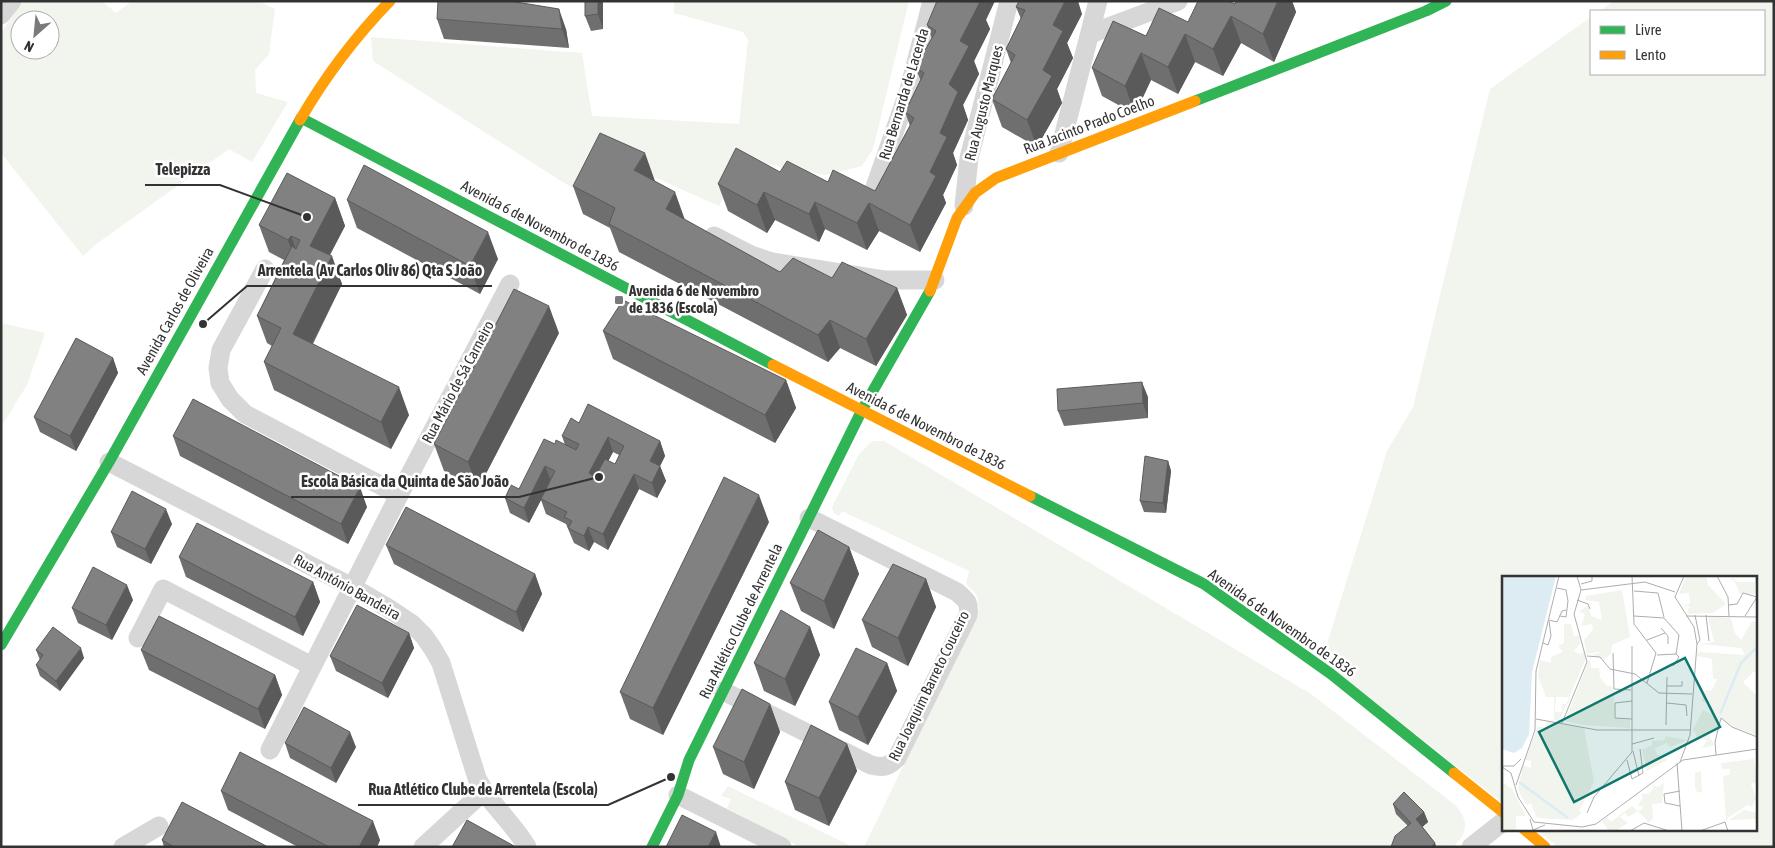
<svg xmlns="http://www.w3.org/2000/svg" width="1775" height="848" font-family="'Asap Condensed',sans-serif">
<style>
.green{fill:#f1f5ed;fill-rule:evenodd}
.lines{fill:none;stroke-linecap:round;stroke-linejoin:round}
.street{stroke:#d7d7d7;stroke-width:19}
.fast{stroke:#30b455;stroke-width:11}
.slow{stroke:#ff9f0a;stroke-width:11}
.wall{fill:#6f6f6f;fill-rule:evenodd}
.shaded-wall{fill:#5a5a5a}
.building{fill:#818181;stroke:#5a5a5a;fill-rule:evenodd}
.poi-dot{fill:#7a7a7a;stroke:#fff;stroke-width:2}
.labels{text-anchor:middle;stroke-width:5;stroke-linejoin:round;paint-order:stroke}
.street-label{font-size:15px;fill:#333;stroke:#fff}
.poi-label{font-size:15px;font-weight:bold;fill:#333;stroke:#fff;text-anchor:start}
.inset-river{fill:none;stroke:#ddebf3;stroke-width:2.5}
.inset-road{fill:none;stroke:#adadad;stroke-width:1}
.view{fill:#0f766e;fill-opacity:0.15;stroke:#0f766e;stroke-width:2.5}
.inset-edge{fill:none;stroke:#333;stroke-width:2.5}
.leader{fill:none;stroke:#333;stroke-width:2}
.callout-dot{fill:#333;stroke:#fff;stroke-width:2}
.callout-label{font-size:16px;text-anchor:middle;font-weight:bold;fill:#333;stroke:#fff;stroke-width:5;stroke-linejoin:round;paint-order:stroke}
</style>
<rect width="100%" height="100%" fill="#fff"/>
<!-- green -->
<g class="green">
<path d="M 23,1 L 102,1 L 116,13 L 132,1 L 258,1 L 275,9 L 269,54 L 255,70 L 256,93 L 288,102 L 252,162 L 229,149 L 95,245 L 83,256 L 1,153 L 1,33 ZM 20,20 L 50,20 L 50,50 L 20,50 Z"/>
<polygon points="674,1 909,1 873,149 862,166 825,175 743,159 719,206 598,152 577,191 373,61 371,37 582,53 592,116 739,124 748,40 743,32 674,13"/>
<polygon points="1614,1 1774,1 1774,847 1558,847 1536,829 1756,829 1756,577 1504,577 1504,804 1322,660 1387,451 1413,407 1490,89 1591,17 1591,74 1764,74 1764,11 1600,11"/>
<polygon points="1,323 45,333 27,385 1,427"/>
<path d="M 872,441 L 884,441 L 1311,694 L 1454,804 C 1469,819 1469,833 1453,847 L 864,847 L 979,609 L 977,595 L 966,584 L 969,571 L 842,511 L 839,516 L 834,513 L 832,507 L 859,454 Z"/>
<polygon points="728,786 853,847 800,847 727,808 731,799 721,796"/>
</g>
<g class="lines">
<!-- street -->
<g class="street">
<polyline points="1,15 12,1"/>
<polyline points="1090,34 1178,1"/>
<polyline points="1059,153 1098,1"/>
<polyline points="875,187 909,90 932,1"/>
<polyline points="964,206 969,158 1009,1"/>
<polyline points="714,236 751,255 772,262 884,280 935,280"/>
<polyline points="265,269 221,350 218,368 220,383 230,399 245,414 399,495"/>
<path d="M 109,462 L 352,587 L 388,608 L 412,624 L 424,636 L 433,649 L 441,663 L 477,778 C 489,804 513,822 527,847"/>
<polyline points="138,638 163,589 312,666"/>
<path d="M 723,691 L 871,765 C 883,768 888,767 897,758 L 968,615 C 970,602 966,600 957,592 L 809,518"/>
<polyline points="270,750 399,495 510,284"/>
<polyline points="678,795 782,847"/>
<polyline points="123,847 159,826"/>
<polyline points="423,847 483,792"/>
<polyline points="1471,847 1504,821"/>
</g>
<!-- fast -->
<g class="fast">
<polyline points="1195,101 1426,11 1446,1"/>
<polyline points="301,118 773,365"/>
<polyline points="1030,496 1204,584 1331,674 1454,773"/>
<polyline points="1,645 109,462 300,120"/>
<polyline points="652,847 678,795 689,760 862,410 930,291"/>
</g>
<!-- slow -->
<g class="slow">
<path d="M 300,120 C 325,77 355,37 390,1"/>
<polyline points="930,291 957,218 975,193 996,178 1195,101"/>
<polyline points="773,365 1030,496"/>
<polyline points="1454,773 1504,813"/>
<polyline points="1524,829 1545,847"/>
</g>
</g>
<!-- wall -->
<g class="wall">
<polygon points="603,1 603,29 591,31 585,16"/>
<polygon points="1236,1 1292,1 1296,12 1274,62 1241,43 1223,76 1195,62 1178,94 1151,80 1135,114 1102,96 1092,68 1146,36 1188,22 1235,4"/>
<polygon points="1016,7 1082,14 1067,43 1073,58 1057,89 1062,103 1037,147 1002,127 992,99 1011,63 1006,49 1021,19"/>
<polygon points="437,19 566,29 569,48 444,39"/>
<polygon points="986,20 990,29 974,61 979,74 963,105 968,120 953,153 957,165 943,195 946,203 920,252 879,231 867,250 825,229 819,242 775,220 767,233 728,211 718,184 780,172 875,191 910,126 905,112 921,81 915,67 932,39 927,25"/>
<polygon points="654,181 685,220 780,272 832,278 897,288 907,315 876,366 840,348 828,362 619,252 610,228 583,214 573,186"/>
<polygon points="335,198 345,226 330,255 342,284 313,344 409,415 391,449 274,390 264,362 272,346 267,343 257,316 284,260 269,252 259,225"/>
<polygon points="347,200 498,259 480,294 357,228"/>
<polygon points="603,331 786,380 796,408 775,443 613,359"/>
<polygon points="559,333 478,489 444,471 434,444"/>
<polygon points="113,358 118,373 76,451 40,432 34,417"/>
<polygon points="1148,397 1148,418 1064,426 1058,411"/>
<path d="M 579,423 L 660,441 L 665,456 L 660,466 L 666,481 L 657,498 L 639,489 L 608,550 L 594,542 L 589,551 L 574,543 L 566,524 L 546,514 L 541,500 L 529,523 L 510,513 L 505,498 L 519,489 L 555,444 L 565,445 L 562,436 ZM 613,452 L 619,455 L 615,464 L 608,461 Z"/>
<polygon points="173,436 367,507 348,544 180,456"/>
<polygon points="1168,461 1171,471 1166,513 1144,512 1140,501"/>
<polygon points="769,522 663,735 630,719 620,692"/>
<polygon points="172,524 151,564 117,547 111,532"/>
<polygon points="386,545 535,574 542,594 523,632 394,564"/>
<polygon points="849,547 859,574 834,629 801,611 790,583"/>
<polygon points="179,557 313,582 320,602 303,636 186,577"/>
<polygon points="926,579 936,607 908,666 872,647 862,620"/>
<polygon points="133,600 112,640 78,623 72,608"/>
<polygon points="810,627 820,655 795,706 764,691 754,663"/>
<polygon points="409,633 414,648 388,698 336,671 330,656"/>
<polygon points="36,650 84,658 60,691 40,676 36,665 40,660"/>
<polygon points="141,650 275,675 282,695 265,729 149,670"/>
<polygon points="887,663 897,691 868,745 839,730 829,702"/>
<polygon points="770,704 780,732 754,789 723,774 713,747"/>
<polygon points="285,743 356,747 336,783 290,758"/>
<polygon points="847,744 857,771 829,826 795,810 785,782"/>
<polygon points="221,791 380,840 377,847 298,847 228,810"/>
<polygon points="1393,804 1424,812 1428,822 1422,827 1435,843 1436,847 1391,847 1408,826 1396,814"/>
<polygon points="162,840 268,847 164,847"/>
</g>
<!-- shaded-wall -->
<g class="shaded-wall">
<polygon points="598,1 603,1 603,29 598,14"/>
<polygon points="974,1 995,1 986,20 990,29 974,61 979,74 963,105 968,120 953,153 957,165 943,195 946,203 920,252 910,225 930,172 949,84 960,41"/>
<polygon points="1065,1 1078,1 1082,14 1067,43 1073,58 1057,89 1062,103 1037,147 1027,120 1043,70 1053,25"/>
<polygon points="1278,1 1292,1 1296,12 1274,62 1263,34"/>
<polygon points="559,9 566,29 569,48 562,29"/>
<polygon points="1231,16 1241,43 1223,76 1213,49"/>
<polygon points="1185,34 1195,62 1178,94 1168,67"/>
<polygon points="1141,53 1151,80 1135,114 1125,86"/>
<polygon points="645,153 655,181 644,198 634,170"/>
<polygon points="675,192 685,220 666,209"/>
<polygon points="764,192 775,220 767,233 757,205"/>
<polygon points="335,198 345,226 320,273 310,246"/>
<polygon points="815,202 825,229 819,242 809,214"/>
<polygon points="869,203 879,231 867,250 857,223"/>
<polygon points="488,232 498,259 480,294 470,266"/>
<polygon points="291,236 301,263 298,268 288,240"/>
<polygon points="332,256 342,284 303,361 293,334"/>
<polygon points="897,288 907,315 876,366 866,339"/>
<polygon points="549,306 559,333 478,489 468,462"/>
<polygon points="830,320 840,348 828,362 818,335"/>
<polygon points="113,358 118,373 76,451 70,436"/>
<polygon points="786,380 796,408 775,443 765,415"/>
<polygon points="1142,382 1148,397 1148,418 1143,403"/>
<polygon points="399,387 409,415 391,449 381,422"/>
<polygon points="608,437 613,452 594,488 589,473"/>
<polygon points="660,441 665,456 660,466 666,481 657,498 652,483 650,461"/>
<polygon points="1168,461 1171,471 1166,513 1163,503"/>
<polygon points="545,466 551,481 541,499 541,500 529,523 524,508"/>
<polygon points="634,474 639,489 608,550 603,534"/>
<polygon points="360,487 367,507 348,544 341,524"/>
<polygon points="759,495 769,522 663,735 653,708"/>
<polygon points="166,509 172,524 151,564 145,549"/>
<polygon points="588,527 594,542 589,551 584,536"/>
<polygon points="849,547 859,574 834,629 824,601"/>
<polygon points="535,574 542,594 523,632 516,612"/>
<polygon points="926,579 936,607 908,666 898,638"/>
<polygon points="313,582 320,602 303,636 295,617"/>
<polygon points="127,585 133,600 112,640 106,625"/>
<polygon points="810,627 820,655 795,706 785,679"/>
<polygon points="409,633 414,648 388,698 382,683"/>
<polygon points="81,648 84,658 60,691 56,681"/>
<polygon points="887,663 897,691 868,745 858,717"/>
<polygon points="275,675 282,695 265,729 258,709"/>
<polygon points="770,704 780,732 754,789 744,762"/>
<polygon points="350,732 356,747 336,783 331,768"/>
<polygon points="847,744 857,771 829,826 819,798"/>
<polygon points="1424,812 1428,822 1420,829 1416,819"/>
<polygon points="373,821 380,840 377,847 359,847"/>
<polygon points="716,832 721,847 708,847"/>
<polygon points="1435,843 1436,847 1431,847"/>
</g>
<!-- building -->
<g class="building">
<polygon points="438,1 510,1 559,9 562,29 437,19"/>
<polygon points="585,1 598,1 598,14 585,16"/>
<polygon points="937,1 980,2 960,41 969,46 949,84 958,92 940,133 947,137 930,172 936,176 910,225 869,203 857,223 815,202 809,214 764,192 757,205 718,184 736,148 780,172 787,161 828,182 833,170 875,191 914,118 905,112 924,73 915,67 936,31 927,25"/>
<polygon points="1019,1 1065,1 1053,25 1063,31 1043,70 1052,76 1027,120 992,99 1015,55 1006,49 1025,10 1016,7"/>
<polygon points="1198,1 1228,1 1235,4 1236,1 1278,1 1263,34 1231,16 1213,49 1185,34 1168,67 1141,53 1125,86 1092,68 1113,21 1146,36 1159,8 1188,22"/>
<polygon points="600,133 645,153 634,170 675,192 666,209 780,272 793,258 832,278 842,262 897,288 866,339 830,320 818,335 609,224 615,208 573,186"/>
<polygon points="364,165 488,232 470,266 347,200"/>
<polygon points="287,173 335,198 310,246 332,256 293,334 399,387 381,422 264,362 281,328 257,316 292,246 296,249 300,240 291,236 288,240 259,225"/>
<polygon points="514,289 549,306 468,462 434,444"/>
<polygon points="623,300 786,380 765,415 603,331"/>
<polygon points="76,338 113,358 70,436 34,417"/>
<polygon points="1142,382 1143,403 1058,411 1057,389"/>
<polygon points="193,399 360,487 341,524 173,436"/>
<path d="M 588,404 L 660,441 L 650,461 L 660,466 L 652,483 L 634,474 L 603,534 L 588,527 L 584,536 L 568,528 L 572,521 L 564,517 L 567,512 L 541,499 L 555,471 L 545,466 L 524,508 L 505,498 L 511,485 L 519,489 L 544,439 L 555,444 L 556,440 L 576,450 L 579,444 L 562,436 L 571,418 L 579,423 ZM 608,437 L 624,446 L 615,464 L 605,459 L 595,477 L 589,473 Z"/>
<polygon points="1145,456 1168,461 1163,503 1140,501"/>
<polygon points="724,477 759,495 653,708 620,692"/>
<polygon points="132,491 166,509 145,549 111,532"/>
<polygon points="406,507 535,574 516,612 386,545"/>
<polygon points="197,523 313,582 295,617 179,557"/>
<polygon points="818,530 849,547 824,601 790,583"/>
<polygon points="893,564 926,579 898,638 862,620"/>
<polygon points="93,567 127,585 106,625 72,608"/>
<polygon points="357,605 409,633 382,683 330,656"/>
<polygon points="781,610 810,627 785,679 754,663"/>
<polygon points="159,616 275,675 258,709 141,650"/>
<polygon points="53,627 81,648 56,681 36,665 43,655 36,650"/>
<polygon points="856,648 887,663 858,717 829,702"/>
<polygon points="742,689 770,704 744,762 713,747"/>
<polygon points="304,707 350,732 331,768 285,743"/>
<polygon points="811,725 847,744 819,798 785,782"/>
<polygon points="240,752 373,821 359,847 329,847 221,791"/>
<polygon points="1404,792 1424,812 1416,819 1435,843 1431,847 1391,847 1395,836 1411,823 1393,804"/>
<polygon points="182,802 268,847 174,847 162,840"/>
<polygon points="682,815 716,832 708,847 666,847"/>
<polygon points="467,820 514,846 514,847 452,847"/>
</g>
<!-- markers -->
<rect class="poi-dot" x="614" y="295" width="10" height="10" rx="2.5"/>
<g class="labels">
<!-- street labels -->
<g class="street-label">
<text transform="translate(904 94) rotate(-73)" y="5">Rua Bernarda de Lacerda</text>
<text transform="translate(984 103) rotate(-76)" y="5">Rua Augusto Marques</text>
<text transform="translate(1089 125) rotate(-21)" y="5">Rua Jacinto Prado Coelho</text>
<text transform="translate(540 226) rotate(28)" y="5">Avenida 6 de Novembro de 1836</text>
<text transform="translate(175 311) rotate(-61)" y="5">Avenida Carlos de Oliveira</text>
<text transform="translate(458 382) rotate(-62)" y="5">Rua Mário de Sá Carneiro</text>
<text transform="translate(926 426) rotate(27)" y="5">Avenida 6 de Novembro de 1836</text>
<text transform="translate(347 587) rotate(29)" y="5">Rua António Bandeira</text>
<text transform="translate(741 621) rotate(-64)" y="5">Rua Atlético Clube de Arrentela</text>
<text transform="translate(1282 623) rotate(35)" y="5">Avenida 6 de Novembro de 1836</text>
<text transform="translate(929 686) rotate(-64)" y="5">Rua Joaquim Barreto Couceiro</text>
</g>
<!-- poi labels -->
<g class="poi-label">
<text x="629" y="296">Avenida 6 de Novembro<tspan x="629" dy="17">de 1836 (Escola)</tspan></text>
</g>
</g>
<!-- overview -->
<g transform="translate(1502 576)">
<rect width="255" height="255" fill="#fff"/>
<path d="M 184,0 L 204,0 L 206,9 L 224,28 L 211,37 L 185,38 L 187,30 L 181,30 L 188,27 L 187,17 L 177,18 ZM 231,2 L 236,6 L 254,6 L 254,18 L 238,18 L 232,4 L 227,4 ZM 120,14 L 128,61 L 110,69 L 109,78 L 102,83 L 90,79 L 102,75 L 85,78 L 82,64 L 91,54 L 90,48 L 79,50 L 83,38 L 77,35 L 86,30 L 89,40 L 100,44 L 97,26 L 83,24 L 84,20 ZM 206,40 L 229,42 L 233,57 L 239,64 L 250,45 L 255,47 L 255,97 L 252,95 L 241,106 L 255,120 L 255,160 L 230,150 L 210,137 L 207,125 L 200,126 L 200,115 L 210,114 L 215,103 L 211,103 L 210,83 L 195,80 L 196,76 L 243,79 L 239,72 L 197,68 L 212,66 ZM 62,48 L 69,48 L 72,60 L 77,60 L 78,68 L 72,75 L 77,78 L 82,76 L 84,82 L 57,145 L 52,144 L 52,121 L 44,121 L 36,100 L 38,84 L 49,87 L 49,81 L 61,76 L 56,70 L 62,67 ZM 54,121 L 69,121 L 66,128 L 60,128 L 60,136 L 53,136 ZM 88,82 L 89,92 L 97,92 L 98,101 L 105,110 L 110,110 L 112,115 L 126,116 L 112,118 L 112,142 L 128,144 L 128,152 L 81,149 L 63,145 ZM 201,134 L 218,142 L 215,157 L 208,155 L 207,158 L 212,169 L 200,172 L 205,164 L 195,162 L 193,155 L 190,155 ZM 45,145 L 82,152 L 92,206 L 77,235 L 80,237 L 71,244 L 35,242 L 29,227 L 24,229 L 16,213 L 21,189 L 29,192 L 29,185 L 23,184 L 36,150 L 44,152 ZM 163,160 L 186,164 L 168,171 L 165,167 L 153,172 L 155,179 L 163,180 L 158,184 L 164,182 L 165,184 L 145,195 L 140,174 L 150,169 L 150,165 L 163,164 ZM 252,183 L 255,206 L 249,208 L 254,222 L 250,231 L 246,229 L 224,243 L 221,200 L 227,199 L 228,193 L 220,193 L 219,187 ZM 199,195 L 200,217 L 194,215 L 193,209 L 193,197 ZM 0,206 L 10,213 L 24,240 L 14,240 L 14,255 L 0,255 ZM 162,206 L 160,227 L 150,228 L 151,242 L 147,247 L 136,235 L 126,241 L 123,237 L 118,241 L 126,247 L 114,255 L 107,255 L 100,245 L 105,241 L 109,246 L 130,230 L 135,235 L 142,232 L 136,229 L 141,222 L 139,218 L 146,218 L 152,212 L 150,209 L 156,211 ZM 242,234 L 255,237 L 255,243 L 227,244 Z" fill="#f1f5ed" fill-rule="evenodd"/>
<path d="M 0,0 L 54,0 L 30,96 L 27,158 L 20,172 L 12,177 L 0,173 Z" fill="#ddebf3"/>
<path class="inset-river" d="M 218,138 L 239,87 L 255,71M 17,206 L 66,242"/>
<path class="inset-road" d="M 130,0 L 132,48 L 154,77 L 145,107M 215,0 L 226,21 L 227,40M 79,8 L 90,5 L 90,0M 55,12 L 64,14 L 66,25 L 64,41 L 58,40M 79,14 L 143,6 L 173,16M 132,15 L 156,17 L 162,41M 75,24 L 86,28 L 88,33M 227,29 L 235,28 L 241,17 L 255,21M 193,39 L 198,64 L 195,68M 204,39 L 207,65M 132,40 L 162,42 L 177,59 L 174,78 L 177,81 L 171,90M 184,40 L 255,41M 243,40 L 255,21 L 254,0M 47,44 L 55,46 L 60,35 L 64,34M 159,52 L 166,60 L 166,68M 145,64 L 163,57M 41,67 L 46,69 L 49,60 L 47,45M 111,77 L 112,113 L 129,114M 155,79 L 174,78M 85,80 L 98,81 L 108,93 L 133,98 L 157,117 L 190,118M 165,110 L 180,110 L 180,105M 130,125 L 113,127 L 113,142 L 130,143M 165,127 L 184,129 L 185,140M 219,142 L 230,151 L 255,161M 34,143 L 95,154 L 188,154M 60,147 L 85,86 L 72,38 L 79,14 L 75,0M 164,149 L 165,101M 130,168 L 152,162M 131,175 L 137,200M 214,179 L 213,166 L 219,142M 125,184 L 130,203 L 141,197 L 138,173M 178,186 L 188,159 L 195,68 L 192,51 L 173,21 L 182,0M 175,187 L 180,255M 0,190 L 12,190 L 19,183M 0,191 L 9,197 L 16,221 L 32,246 L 80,251 L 94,248 L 181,184 L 255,173M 14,209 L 33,154 L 34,95 L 57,0M 178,215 L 162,218 L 163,227 L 178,230M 85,237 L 92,221 L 130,176 L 130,70M 28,243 L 31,254 L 43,249M 128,255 L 142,247 L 167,255M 198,255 L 223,246 L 226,255"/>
<path class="view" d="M 183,82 L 218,151 L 72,226 L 37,156 Z"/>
<rect width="255" height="255" class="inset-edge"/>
</g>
<!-- callouts -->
<path class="leader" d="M307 217L220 185H145M203 324L247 286H492M599 477L519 497H291M671 777L608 805H358"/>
<g class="callout-dot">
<circle cx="307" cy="217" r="5"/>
<circle cx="203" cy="324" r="5"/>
<circle cx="599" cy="477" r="5"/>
<circle cx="671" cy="777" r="5"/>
</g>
<g class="callout-label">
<text x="183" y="175">Telepizza</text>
<text x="370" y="276">Arrentela (Av Carlos Oliv 86) Qta S João</text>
<text x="405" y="487">Escola Básica da Quinta de São João</text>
<text x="483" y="795">Rua Atlético Clube de Arrentela (Escola)</text>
</g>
<!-- border -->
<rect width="1775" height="848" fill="none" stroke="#333333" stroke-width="5"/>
<!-- legend -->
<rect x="1590" y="10" width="175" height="65" fill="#ffffff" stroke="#adadad"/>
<rect x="1600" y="26" width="25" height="8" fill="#30b455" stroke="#adadad"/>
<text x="1635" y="35" font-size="15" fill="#333333">Livre</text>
<rect x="1600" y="51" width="25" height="8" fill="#ff9f0a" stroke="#adadad"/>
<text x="1635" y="60" font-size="15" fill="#333333">Lento</text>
<!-- north arrow -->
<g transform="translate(35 35) rotate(207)"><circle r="24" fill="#ffffff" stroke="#adadad"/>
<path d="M0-4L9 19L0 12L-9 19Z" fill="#7a7a7a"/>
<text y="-8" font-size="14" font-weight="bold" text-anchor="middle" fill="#333333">N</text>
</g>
</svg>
